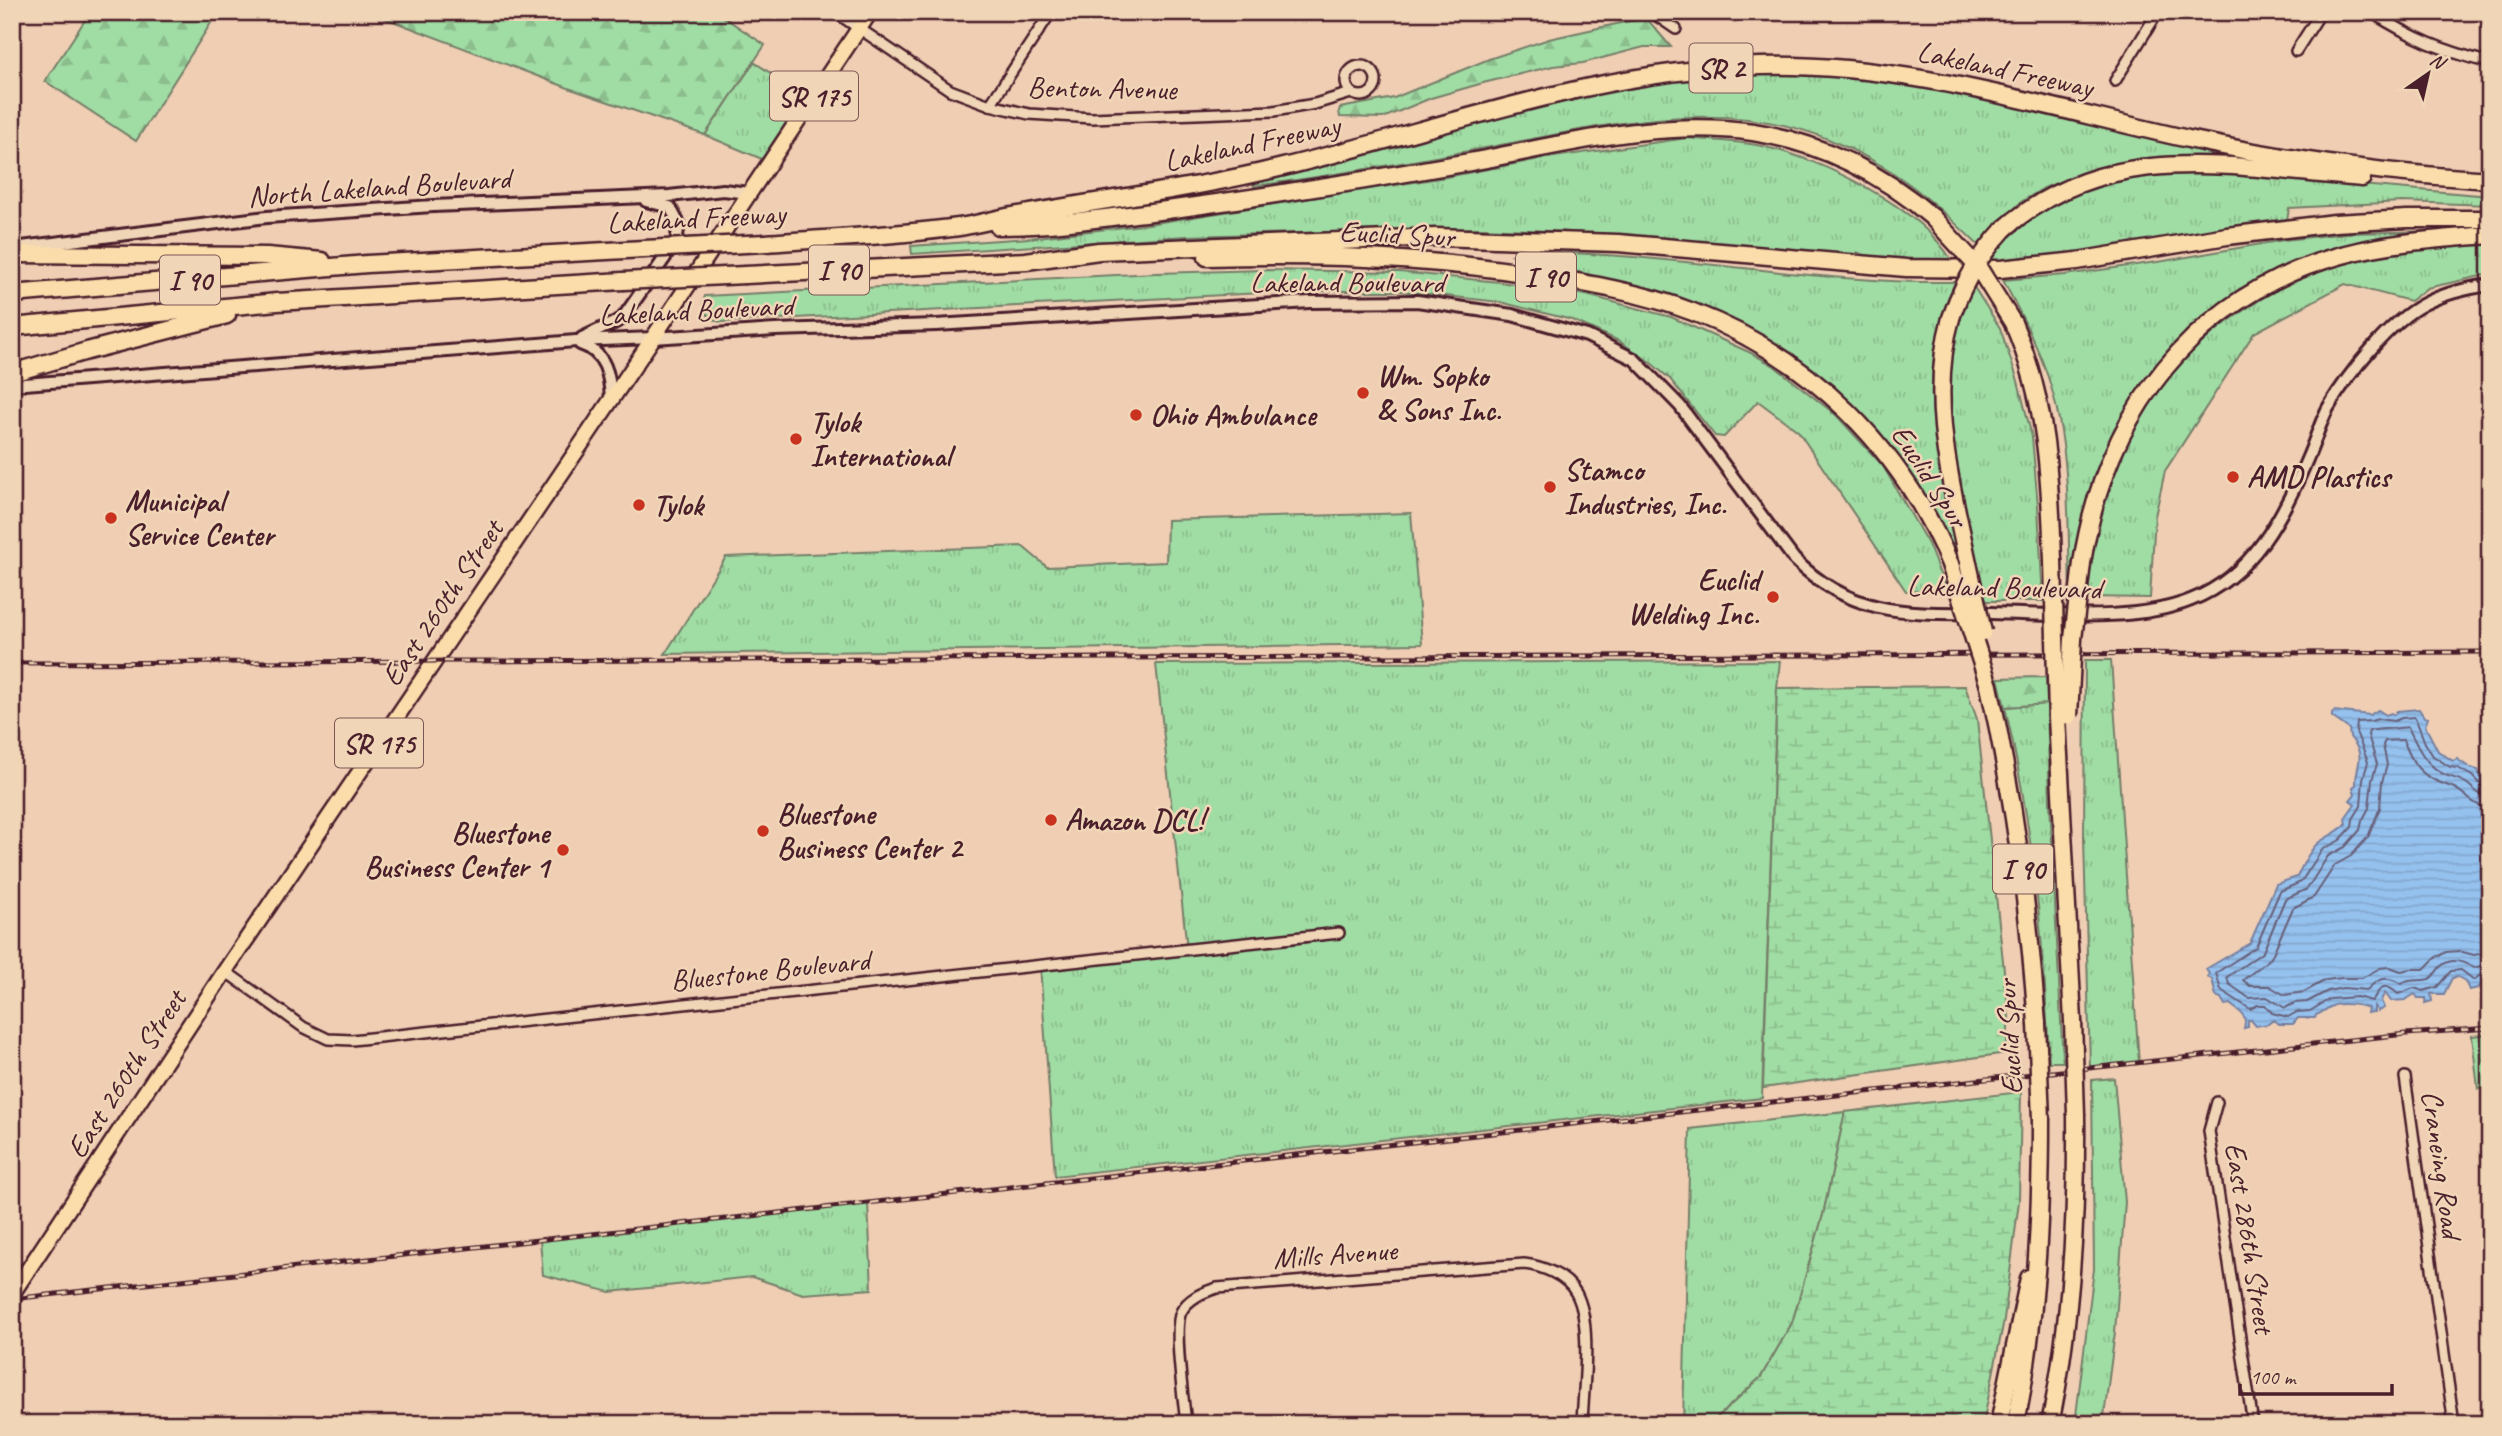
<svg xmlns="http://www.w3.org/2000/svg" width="2502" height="1436" font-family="Caveat,sans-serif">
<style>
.grass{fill:url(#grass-tufts);stroke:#757e68;stroke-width:2}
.forest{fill:url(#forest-firs);stroke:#757e68;stroke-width:2}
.wetland{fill:url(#wetland-marsh);stroke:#757e68;stroke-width:2}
.water{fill:url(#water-rules);stroke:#7780a0;stroke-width:2}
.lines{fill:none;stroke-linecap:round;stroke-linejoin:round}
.shore{stroke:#686079;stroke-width:2}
.minor-casing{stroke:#4a1f2b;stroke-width:14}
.tertiary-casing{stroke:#4a1f2b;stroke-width:16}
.primary-casing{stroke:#4a1f2b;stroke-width:19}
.motorway-casing{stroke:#4a1f2b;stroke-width:21}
.minor{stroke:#f0d6b7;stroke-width:9}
.tertiary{stroke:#f0d6b7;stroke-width:10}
.primary{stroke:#faddab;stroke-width:14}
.motorway{stroke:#faddab;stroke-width:16}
.rail-casing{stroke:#4a1f2b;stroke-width:5}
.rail{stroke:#f0d6b7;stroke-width:2.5;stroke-dasharray:8;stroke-linecap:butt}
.motorway-bridge-casing{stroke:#4a1f2b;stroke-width:21;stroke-linecap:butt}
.motorway-bridge{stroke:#faddab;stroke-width:16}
.poi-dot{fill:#c8321e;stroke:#f0d6b7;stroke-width:2.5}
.labels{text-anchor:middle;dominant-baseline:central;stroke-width:5;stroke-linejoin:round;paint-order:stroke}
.shield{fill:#f0d6b7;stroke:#7c5655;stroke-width:2}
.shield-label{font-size:28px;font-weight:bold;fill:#4a1f2b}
.street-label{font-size:30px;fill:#4a1f2b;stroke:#f0d6b7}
.poi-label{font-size:30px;font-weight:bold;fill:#4a1f2b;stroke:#f0d6b7;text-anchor:start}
</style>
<defs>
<pattern id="grass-tufts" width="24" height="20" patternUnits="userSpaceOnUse" patternTransform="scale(1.75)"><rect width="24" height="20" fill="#a0dda4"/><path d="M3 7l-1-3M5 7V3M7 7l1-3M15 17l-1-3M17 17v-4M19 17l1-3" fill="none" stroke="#8bbd8d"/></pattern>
<pattern id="forest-firs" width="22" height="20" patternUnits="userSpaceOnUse" patternTransform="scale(1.75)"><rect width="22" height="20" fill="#a0dda4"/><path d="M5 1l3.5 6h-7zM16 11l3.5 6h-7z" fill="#8bbd8d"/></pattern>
<pattern id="wetland-marsh" width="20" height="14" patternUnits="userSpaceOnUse" patternTransform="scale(1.75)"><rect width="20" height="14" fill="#a0dda4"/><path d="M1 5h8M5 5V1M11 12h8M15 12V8" fill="none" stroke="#8bbd8d"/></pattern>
<pattern id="water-rules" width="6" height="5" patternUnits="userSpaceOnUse" patternTransform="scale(1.75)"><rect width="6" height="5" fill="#95c1ee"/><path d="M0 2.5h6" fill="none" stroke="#82a5cc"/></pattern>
</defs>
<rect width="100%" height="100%" fill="#efceb4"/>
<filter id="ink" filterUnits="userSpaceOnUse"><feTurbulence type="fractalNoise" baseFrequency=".0143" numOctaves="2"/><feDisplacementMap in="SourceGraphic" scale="14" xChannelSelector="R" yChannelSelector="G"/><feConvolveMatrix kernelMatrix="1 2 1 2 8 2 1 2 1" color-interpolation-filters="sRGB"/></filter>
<g filter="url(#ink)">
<!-- grass -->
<g class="grass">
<polygon points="754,62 811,100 769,162 705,135"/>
<path d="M1802,73C1941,81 2077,120 2212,154L2211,158H2141L2090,170L2044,188L2021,202L1978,245C1929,197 1892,165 1828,139C1717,93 1591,129 1479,149C1404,163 1329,176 1254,186V181C1360,159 1463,124 1569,99C1645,81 1723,74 1802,73Z"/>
<path d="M1687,138C1712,141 1738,141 1762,146C1822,159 1920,207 1952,261H1905L1571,232L1482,228L1186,236L912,254L911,246L1029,238L1142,225L1446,177L1540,159Z"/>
<polygon points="2174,172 2242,175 2490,196 2490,205 2402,202 2289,208 2287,221 2086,256 1991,262 1987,258 2004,238 2059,198 2123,175"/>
<path d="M2445,231L2446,235L2253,287L2125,416L2095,476L2070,595C2068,524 2071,446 2048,377C2037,344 2019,311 2003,280L2065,275L2164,261L2284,240L2347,233Z"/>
<path d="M2490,244V274L2427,288L2410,301L2345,284L2254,333L2165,471L2155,516L2150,598L2087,597C2088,582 2088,565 2090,550C2099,497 2134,412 2171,373C2205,336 2248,304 2293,281C2346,255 2431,246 2490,244Z"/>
<path d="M1533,252C1674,253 1813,284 1955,282C1910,386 1941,455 1959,559H1955C1947,540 1940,518 1929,501C1878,419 1809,354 1721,314C1687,299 1649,292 1613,283C1592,278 1523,268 1512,255Z"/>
<path d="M1265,270L1399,272L1499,282L1586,295L1671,317L1751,353L1773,365L1836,415L1883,466L1928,544L1947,592L1906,591L1798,431L1758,401L1724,437L1715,436L1670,379L1650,362L1619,341L1572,320L1500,302L1400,291H1297L722,322C708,320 700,309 705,296L1156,273Z"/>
<polygon points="1972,284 2000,328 2018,381 2032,437 2038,506 2043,601 1985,601 1957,477 1949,422 1946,373 1959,313"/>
<polygon points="1411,513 1422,644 665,654 726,557 1022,546 1047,567 1166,562 1167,520"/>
<polygon points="2085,660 2111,660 2139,1063 2090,1068 2084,838"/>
<polygon points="1780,661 1777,688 1762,1098 1055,1176 1040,965 1187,949 1156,664"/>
<path d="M2047,704L2050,802L2063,1062H2049C2044,941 2033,826 2005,707Z"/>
<polygon points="2490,1034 2490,1087 2478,1089 2472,1036"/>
<polygon points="2114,1078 2125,1202 2115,1332 2103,1424 2075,1424 2094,1269 2092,1080"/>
<polygon points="1845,1112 1823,1215 1792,1323 1761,1377 1710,1424 1683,1424 1690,1129"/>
<polygon points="868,1203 872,1289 803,1294 752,1277 610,1292 543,1275 540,1240"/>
</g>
<!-- forest -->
<g class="forest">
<polygon points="86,12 218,12 136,141 45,81 85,20"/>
<polygon points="369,12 716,12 765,45 705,135 571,89"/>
<polygon points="1641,12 1671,47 1644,47 1583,63 1553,66 1483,83 1431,98 1383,118 1340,117 1339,111 1340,108 1394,98 1489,59 1549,39 1634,20"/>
<polygon points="2046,677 2047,704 2005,707 1998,678"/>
</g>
<!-- wetland -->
<g class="wetland">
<polygon points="1965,686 1977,719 2009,1017 2006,1053 1763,1088 1777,688"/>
<polygon points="2021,1092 2019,1201 2004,1320 1983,1424 1710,1424 1761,1377 1792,1323 1823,1215 1845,1112"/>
</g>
<!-- water -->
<path class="water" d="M2419,709L2424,717L2428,718L2425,726L2438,751L2453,761L2457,759L2470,768L2478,770L2480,775L2484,776L2485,781L2490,780V978L2478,988L2469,990L2465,981L2458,977L2452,978L2444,994H2431L2432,1001L2425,1003L2426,998H2418L2415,994L2405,1000L2391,1001L2385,993L2381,1000L2384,1008L2378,1011L2374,1006V1012L2367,1013L2368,1008C2360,1005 2340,1002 2332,1006C2325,1009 2323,1013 2316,1015L2315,1018H2298L2293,1024H2279L2273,1020L2268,1024L2256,1026L2251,1020H2248V1027L2244,1028C2248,1014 2239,1012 2230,1004L2225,1005L2221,998L2216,996L2212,979L2207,977L2209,974L2206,969L2250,943L2276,884L2297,877C2302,866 2309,851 2318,843C2328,836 2337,833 2346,824L2345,818L2355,804L2350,800L2355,794L2353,787L2356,785C2355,764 2368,758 2350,737L2349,729L2332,717V714L2334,711L2370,715L2378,710L2386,715L2391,713L2394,715L2397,711Z"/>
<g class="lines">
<!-- shore -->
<g class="shore">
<path d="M2490,787H2483L2472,776L2458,768L2450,767L2433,756L2425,743L2415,717L2402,718L2394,721L2378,719L2371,721L2357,722L2356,732L2368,762L2363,779L2361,806L2353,819L2352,827L2340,840L2322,850L2301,882L2280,891L2256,947L2216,973L2221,990L2250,1009L2258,1005H2265L2272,1013L2288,1017L2297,1012L2310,1011L2330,999L2357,997L2372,1001C2381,987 2383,981 2398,994L2414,988L2423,991L2437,987L2451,971L2461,970L2474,980L2484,972L2490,971"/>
<path d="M2490,796C2477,796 2475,789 2466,783C2458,778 2453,778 2445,775C2424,764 2418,747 2408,727C2395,729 2382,728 2369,731L2368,735L2377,764L2372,780L2369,808L2362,821L2360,830L2345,847L2328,856L2307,889L2285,899L2263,952L2227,977L2229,984L2249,998L2267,997L2285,1008L2295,1003L2307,1002L2328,991L2343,988L2367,990C2378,978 2386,975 2401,984C2412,978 2419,982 2429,979C2435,976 2436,971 2441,966C2452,957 2464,962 2474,968L2490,963"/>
<path d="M2490,807C2471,807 2467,793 2452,787C2441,783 2428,779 2419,769C2411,761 2408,750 2403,740L2385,741L2383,745L2387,765L2382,782L2380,808L2368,837L2351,856L2335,865L2314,897L2293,908L2271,958L2243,980L2250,986H2269L2285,995L2304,992L2326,980L2342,978H2362L2380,968L2390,967L2401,971L2411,969H2424L2436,957L2446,952L2459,951L2474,955L2490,952"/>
</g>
<defs>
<g id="minor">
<polyline points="835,12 950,90 990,105 1029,114 1092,118 1274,111 1315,104 1351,93"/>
<polyline points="1651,12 1676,29"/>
<path d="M2371,12C2414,39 2441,50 2490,63"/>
<polyline points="2296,51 2321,12"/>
<circle cx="1361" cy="81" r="15"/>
<polyline points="2115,81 2158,12"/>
<polyline points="990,105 1051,12"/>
<polyline points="225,971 303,1027 328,1039 352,1040 1339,933"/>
<polyline points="2405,1077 2454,1424"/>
<polyline points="2217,1102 2209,1131 2253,1424"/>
<path d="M1186,1424C1184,1402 1173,1329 1181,1312C1188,1298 1204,1292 1217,1288L1524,1264C1542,1266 1566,1275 1576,1293C1593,1324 1583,1388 1582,1424"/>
</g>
<g id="tertiary">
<polyline points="13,248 267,217 433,206 669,196 723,190 749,193"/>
<polyline points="582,338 622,319 676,242 679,224 670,207 646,201"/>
<path d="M580,344C606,352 610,376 611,400"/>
<path d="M12,385L576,341L653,338L775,330L936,325L1310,302L1417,301L1512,315L1587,336L1634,359L1680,406L1794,559C1855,619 1912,613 1991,613C2052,614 2134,623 2191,600C2253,576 2284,515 2308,457C2315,441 2320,423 2328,408C2348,374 2389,322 2424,304C2445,293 2467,288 2490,285"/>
</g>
<polyline id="primary" points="12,1294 225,971 653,338 870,12"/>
<g id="motorway">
<path d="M998,226C1055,226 1111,217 1167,210C1268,196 1369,180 1470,162C1563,145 1658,118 1753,132C1819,142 1882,173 1932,217"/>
<path d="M2004,229C2109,137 2236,168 2362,178"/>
<path d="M766,243C830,238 895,236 959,227C979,224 999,218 1019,215C1106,199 1193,189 1279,168C1439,130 1595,69 1760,66C1909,62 2050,109 2193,140C2291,161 2390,174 2490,180"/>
<polyline points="12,254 267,256 322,261"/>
<path d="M1207,257C1314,254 1423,257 1529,274C1584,283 1641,292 1693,312C1810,357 1902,448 1950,564"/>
<polyline points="745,275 1026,261 1099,251 1436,237 1618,243 1906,268 2000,269 2077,261 2227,236 2335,223 2407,219 2490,219"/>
<polyline points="12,294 367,264 644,249"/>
<path d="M1951,318C1928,399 1951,482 1968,563"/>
<path d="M2013,323C2047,400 2050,477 2053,560"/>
<polyline points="12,327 277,302 623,281"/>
<polyline points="12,373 87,351 227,315"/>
<path d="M2082,563C2105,415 2193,295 2342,255C2390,242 2440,239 2490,235"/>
<path d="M1989,686C2014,798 2029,910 2037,1024"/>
<polyline points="2057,717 2073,1021"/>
<polyline points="1999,1424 2029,1278"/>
<path d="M2016,1424C2036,1320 2041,1225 2041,1119"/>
<path d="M2050,1424C2071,1323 2077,1217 2076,1115"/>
</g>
</defs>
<!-- minor casing -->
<use href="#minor" class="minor-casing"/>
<!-- tertiary casing -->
<use href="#tertiary" class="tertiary-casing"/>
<!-- primary casing -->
<use href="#primary" class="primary-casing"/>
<!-- motorway casing -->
<use href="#motorway" class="motorway-casing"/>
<!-- minor -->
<use href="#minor" class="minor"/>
<!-- tertiary -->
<use href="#tertiary" class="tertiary"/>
<!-- primary -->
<use href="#primary" class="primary"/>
<!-- motorway -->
<use href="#motorway" class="motorway"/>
<defs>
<g id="rail">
<polyline points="12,663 2490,652"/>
<polyline points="12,1299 1707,1109 2406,1034 2490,1028"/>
</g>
</defs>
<!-- rail casing -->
<use href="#rail" class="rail-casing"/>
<!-- rail -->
<use href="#rail" class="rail"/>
<defs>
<g id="motorway-bridge">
<polyline points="1932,217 1978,267 2013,323"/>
<polyline points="644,249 766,243"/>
<polyline points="623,281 745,275"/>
<path d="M1951,318C1962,284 1980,255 2004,229"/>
<polyline points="2053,560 2057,717"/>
<polyline points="1968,563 1983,632"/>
<polyline points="1950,564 1989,686"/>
<polyline points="2069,716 2073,639 2082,563"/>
<polyline points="2073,1021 2076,1115"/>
<polyline points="2037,1024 2041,1119"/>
</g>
</defs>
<!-- motorway-bridge casing -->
<use href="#motorway-bridge" class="motorway-bridge-casing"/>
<!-- motorway-bridge -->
<use href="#motorway-bridge" class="motorway-bridge"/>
</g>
</g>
<!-- markers -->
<g class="poi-dot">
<circle cx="1363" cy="393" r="7"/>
<circle cx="1136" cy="415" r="7"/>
<circle cx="796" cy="439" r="7"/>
<circle cx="2233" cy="477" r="7"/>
<circle cx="1550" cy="487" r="7"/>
<circle cx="639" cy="505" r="7"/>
<circle cx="111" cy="518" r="7"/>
<circle cx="1773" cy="597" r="7"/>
<circle cx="1051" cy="820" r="7"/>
<circle cx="763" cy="831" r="7"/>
<circle cx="563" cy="850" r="7"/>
</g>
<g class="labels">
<!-- shield labels -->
<g class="shield">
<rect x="1689.5" y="43.5" width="63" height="49" rx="5"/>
<rect x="770" y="71.5" width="88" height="49" rx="5"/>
<rect x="809" y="245.5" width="60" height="49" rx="5"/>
<rect x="1516" y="252.5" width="60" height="49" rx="5"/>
<rect x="160" y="255.5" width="60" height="49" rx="5"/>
<rect x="335" y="718.5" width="88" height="49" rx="5"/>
<rect x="1993" y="844.5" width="60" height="49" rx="5"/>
</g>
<g class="shield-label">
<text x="1721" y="68">SR 2</text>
<text x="814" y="96">SR 175</text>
<text x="839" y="270">I 90</text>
<text x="1546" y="277">I 90</text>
<text x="190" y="280">I 90</text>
<text x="379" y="743">SR 175</text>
<text x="2023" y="869">I 90</text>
</g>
<!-- street labels -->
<g class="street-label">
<text transform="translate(2005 69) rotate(12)">Lakeland Freeway</text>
<text transform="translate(1102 88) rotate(1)">Benton Avenue</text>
<text transform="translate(1252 143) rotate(-12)">Lakeland Freeway</text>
<text transform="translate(379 187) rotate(-4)">North Lakeland Boulevard</text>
<text transform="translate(696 218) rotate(-3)">Lakeland Freeway</text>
<text transform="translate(1397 234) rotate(3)">Euclid Spur</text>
<text x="1347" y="282">Lakeland Boulevard</text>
<text transform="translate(696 310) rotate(-3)">Lakeland Boulevard</text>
<text transform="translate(1930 476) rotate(57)">Euclid Spur</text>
<text transform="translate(2004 587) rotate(1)">Lakeland Boulevard</text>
<text transform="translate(442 603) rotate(-56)">East 260th Street</text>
<text transform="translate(770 970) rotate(-6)">Bluestone Boulevard</text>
<text transform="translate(2009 1037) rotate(-93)">Euclid Spur</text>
<text transform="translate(126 1074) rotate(-57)">East 260th Street</text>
<text transform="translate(2442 1164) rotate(82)">Craneing Road</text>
<text transform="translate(2250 1238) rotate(81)">East 286th Street</text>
<text transform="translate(1335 1254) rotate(-4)">Mills Avenue</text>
</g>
<!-- poi labels -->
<g class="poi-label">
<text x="1377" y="376">Wm. Sopko<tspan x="1377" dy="34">&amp; Sons Inc.</tspan></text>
<text x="1150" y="415">Ohio Ambulance</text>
<text x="810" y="422">Tylok<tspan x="810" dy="34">International</tspan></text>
<text x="1564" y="470">Stamco<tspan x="1564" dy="34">Industries, Inc.</tspan></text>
<text x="2247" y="477">AMD Plastics</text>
<text x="125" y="501">Municipal<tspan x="125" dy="34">Service Center</tspan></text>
<text x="653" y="505">Tylok</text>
<text x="1759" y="580" text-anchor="end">Euclid<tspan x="1759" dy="34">Welding Inc.</tspan></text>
<text x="777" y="814">Bluestone<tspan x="777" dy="34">Business Center 2</tspan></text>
<text x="1065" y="820">Amazon DCL!</text>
<text x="549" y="833" text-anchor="end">Bluestone<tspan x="549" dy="34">Business Center 1</tspan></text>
</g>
</g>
<!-- margin -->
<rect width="2502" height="1436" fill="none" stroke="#f0d6b7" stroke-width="42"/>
<rect x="21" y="21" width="2460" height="1394" fill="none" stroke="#4a1f2b" stroke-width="2.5" filter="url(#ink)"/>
<!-- north arrow -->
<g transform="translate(2428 74) rotate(34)" stroke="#f0d6b7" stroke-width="5" paint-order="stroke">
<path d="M0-5L12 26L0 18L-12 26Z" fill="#4a1f2b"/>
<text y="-10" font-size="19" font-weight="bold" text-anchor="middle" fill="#4a1f2b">N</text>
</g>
<!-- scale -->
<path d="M2240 1384v10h152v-10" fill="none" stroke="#4a1f2b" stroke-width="3.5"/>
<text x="2250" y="1384" font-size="21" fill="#4a1f2b" stroke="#f0d6b7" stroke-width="5" paint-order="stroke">100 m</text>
</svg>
